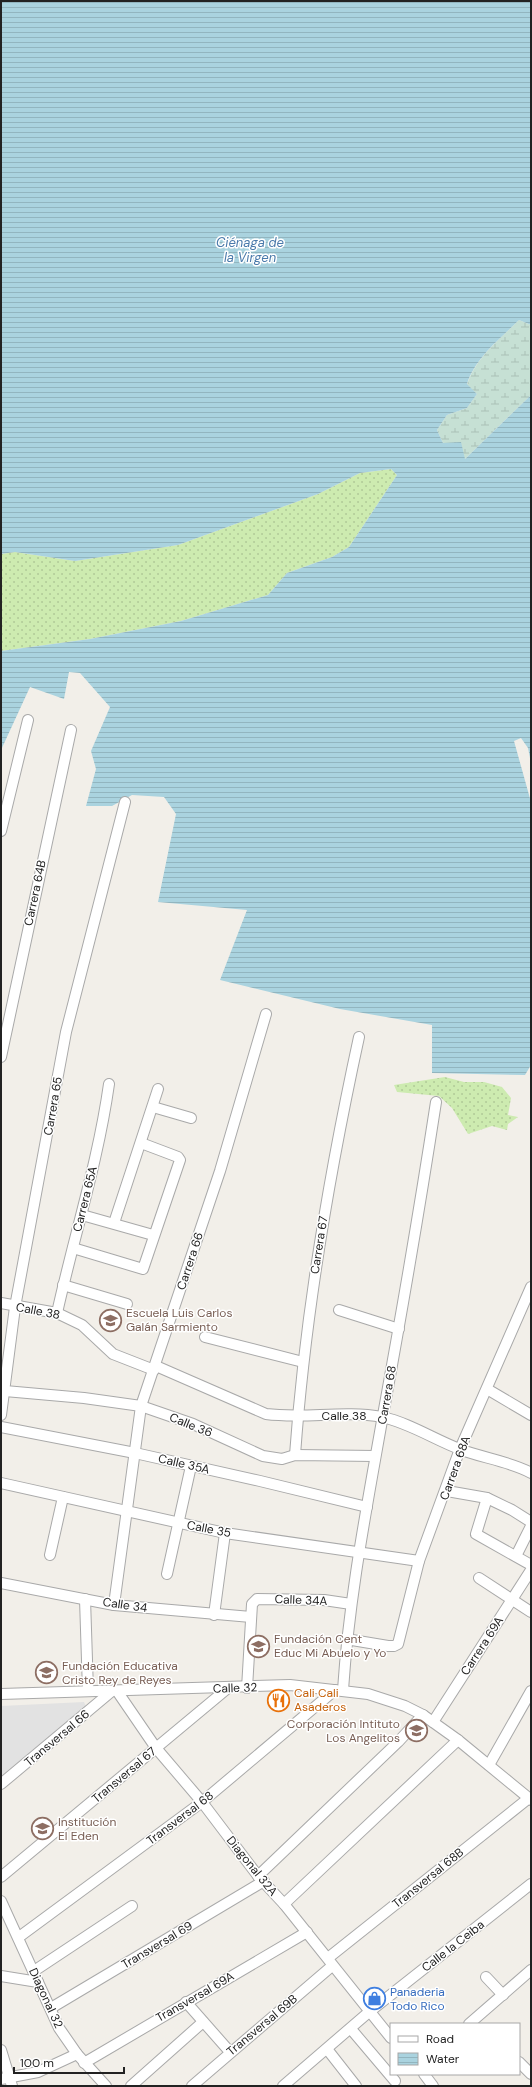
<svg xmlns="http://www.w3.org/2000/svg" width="532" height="2087" font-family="'DM Sans',sans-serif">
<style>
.grass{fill:url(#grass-dots)}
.wetland{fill:url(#wetland-marsh)}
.parking{fill:#e2e2e2}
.water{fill:url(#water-rules)}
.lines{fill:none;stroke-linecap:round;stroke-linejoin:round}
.minor-casing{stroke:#a9a9a9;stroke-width:12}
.minor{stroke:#fff;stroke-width:10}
.labels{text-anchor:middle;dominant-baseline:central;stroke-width:3;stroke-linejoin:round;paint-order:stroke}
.street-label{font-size:12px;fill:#222;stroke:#fff}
.education-label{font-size:12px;fill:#785e54;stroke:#fff;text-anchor:start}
.food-label{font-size:12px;fill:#c56008;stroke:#fff;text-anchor:start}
.shop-label{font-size:12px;fill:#366cbe;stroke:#fff;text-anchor:start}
.water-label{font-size:13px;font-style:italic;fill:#4a7aab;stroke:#fff}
</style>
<defs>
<pattern id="grass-dots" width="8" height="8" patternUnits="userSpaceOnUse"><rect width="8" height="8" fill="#cdebb0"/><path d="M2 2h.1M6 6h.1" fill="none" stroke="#b0c997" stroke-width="1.8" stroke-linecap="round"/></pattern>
<pattern id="wetland-marsh" width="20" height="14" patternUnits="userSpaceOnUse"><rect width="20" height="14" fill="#c6e0d4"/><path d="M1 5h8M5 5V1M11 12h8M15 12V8" fill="none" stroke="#aac0b6"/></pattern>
<pattern id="water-rules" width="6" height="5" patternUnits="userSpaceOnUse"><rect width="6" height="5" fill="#aad3df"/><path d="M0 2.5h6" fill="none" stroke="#92b5bf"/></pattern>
</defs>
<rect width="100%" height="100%" fill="#f2efe9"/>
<!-- grass -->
<g class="grass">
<polygon points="391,469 397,475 349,547 332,557 287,573 268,595 181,621 90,639 1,651 1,554 15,552 75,561 178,545 318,494 360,473"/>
<polygon points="445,1077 464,1082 484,1082 502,1087 511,1098 508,1115 518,1117 508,1124 507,1130 492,1126 468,1134 452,1108 439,1096 397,1092 394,1085"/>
</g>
<!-- wetland -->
<path class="wetland" d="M519,320L531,325V395L465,459L443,443L437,430L447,415L467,408L477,394L467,385C475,358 500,339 519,320Z"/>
<!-- parking -->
<polygon class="parking" points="84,1702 87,1709 1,1776 1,1706"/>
<!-- water -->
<path class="water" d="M1,1H531V325L519,320C500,339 475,358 467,384L477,394L467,408L447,415L437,430L443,443L461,442L465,459L531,395V763L528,748L521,738L514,741L531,802V1065L525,1075L432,1073V1025L340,1009L220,980L247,910L158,902L176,814L164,797L132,795L112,806H86L96,769L91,751L110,707L80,673L69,672L64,699L30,687L1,750V651L90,639L181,621L268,595L287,573L332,557L349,547L397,475L391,469L360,473L318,494L178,545L75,561L15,552L1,554Z"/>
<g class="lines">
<defs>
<g id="minor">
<polyline points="1,831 28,720"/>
<polyline points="1,1057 71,730"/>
<polyline points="153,1107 191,1118"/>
<polyline points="82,1215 153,1235"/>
<polyline points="114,1223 158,1089"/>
<polyline points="73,1248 143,1269 180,1160 178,1157 141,1143"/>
<polyline points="63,1285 127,1304"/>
<polyline points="1,1303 57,1313 82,1325 113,1354 154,1370"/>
<polyline points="339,1310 399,1329"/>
<path d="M57,1313C74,1236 98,1162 109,1084"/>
<polyline points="205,1337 303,1362"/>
<path d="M156,1366L266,1414C305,1419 344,1410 382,1417C410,1423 435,1440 462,1450C480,1457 515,1463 531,1473"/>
<polyline points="487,1389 531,1415"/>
<polyline points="5,1391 84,1398 141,1406 193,1424 263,1456 282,1459 295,1455 375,1456"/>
<polyline points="1,1415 15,1307 66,1032 125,802"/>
<polyline points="1,1427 135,1453 260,1481 367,1507"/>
<path d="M295,1455C305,1314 329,1175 359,1037"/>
<polyline points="1,1483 225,1533 419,1561"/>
<polyline points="447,1491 487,1498 512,1510 531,1522"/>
<polyline points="487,1498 476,1534 531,1565"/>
<polyline points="50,1555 63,1497"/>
<polyline points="516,1556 531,1526"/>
<polyline points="167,1574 191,1466"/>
<polyline points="479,1578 531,1612"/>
<polyline points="1,1583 114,1605 251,1617"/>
<polyline points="85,1599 88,1691"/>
<polyline points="114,1605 141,1406 220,1171 266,1014"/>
<polyline points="214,1615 225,1533"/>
<polyline points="346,1639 388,1646 394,1646 398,1644 419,1561 460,1449 531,1287"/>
<polyline points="247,1688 252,1604 257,1599 324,1600 351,1604"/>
<path d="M343,1690C349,1597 367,1506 383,1415C402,1311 420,1206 436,1102"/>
<polyline points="117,1691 156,1748 202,1802 258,1876 284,1904 391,2038"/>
<polyline points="1,1694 290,1685 368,1694 405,1706 423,1715 458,1740 531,1800"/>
<polyline points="433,1722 531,1570"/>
<polyline points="489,1765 531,1691"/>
<polyline points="1,1784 112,1691"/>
<polyline points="258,1876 398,1742 423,1715"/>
<polyline points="1,1877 228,1688"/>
<polyline points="1,1901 59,2028 77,2054 106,2086"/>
<polyline points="284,1904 458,1740"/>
<polyline points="19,1937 202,1802 335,1690"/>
<polyline points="328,1958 529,1798"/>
<polyline points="34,1971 132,1906"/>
<polyline points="1,1976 38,1982"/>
<polyline points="486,1977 503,1995"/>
<polyline points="186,2002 230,2052"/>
<polyline points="51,2008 264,1881"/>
<polyline points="469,2024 531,1970"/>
<polyline points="351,2029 395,2081"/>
<polyline points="327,2049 356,2086"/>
<polyline points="1,2050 12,2086"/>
<polyline points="519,2062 531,2074"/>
<polyline points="84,2063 307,1932"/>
<polyline points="424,2074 433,2086"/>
<polyline points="1,2079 38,2072 77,2054"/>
<polyline points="131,2086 203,2022"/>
<polyline points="192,2086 332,1966"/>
<polyline points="283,2086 369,2012 531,1884"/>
</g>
</defs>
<!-- minor casing -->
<use href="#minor" class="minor-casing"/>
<!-- minor -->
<use href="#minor" class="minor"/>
</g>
<!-- icons -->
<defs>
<symbol id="school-ring" viewBox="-11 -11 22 22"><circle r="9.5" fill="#fff" stroke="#8d6e63" stroke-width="1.5"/><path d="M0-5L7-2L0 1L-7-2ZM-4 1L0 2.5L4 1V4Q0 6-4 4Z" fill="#8d6e63"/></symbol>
<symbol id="restaurant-ring" viewBox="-11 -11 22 22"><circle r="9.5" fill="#fff" stroke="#e8710a" stroke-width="1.5"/><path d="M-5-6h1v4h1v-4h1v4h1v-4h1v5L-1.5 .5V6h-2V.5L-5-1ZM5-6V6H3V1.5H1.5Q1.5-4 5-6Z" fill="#e8710a"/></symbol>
<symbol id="shop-ring" viewBox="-11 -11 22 22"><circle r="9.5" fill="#fff" stroke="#3f7fe0" stroke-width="1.5"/><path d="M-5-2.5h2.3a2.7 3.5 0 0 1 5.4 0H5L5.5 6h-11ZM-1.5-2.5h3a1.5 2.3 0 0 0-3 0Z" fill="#3f7fe0"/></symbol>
</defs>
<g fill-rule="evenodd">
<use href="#school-ring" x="98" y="1308" width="25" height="25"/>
<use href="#school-ring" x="246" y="1634" width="25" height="25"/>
<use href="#school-ring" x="34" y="1660" width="25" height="25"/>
<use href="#restaurant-ring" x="266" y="1688" width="25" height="25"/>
<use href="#school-ring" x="404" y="1718" width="25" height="25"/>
<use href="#school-ring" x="30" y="1816" width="25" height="25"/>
<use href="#shop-ring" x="362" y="1986" width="25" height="25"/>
</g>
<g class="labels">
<!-- street labels -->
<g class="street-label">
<text transform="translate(35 893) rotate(-78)">Carrera 64B</text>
<text transform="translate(53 1106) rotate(-80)">Carrera 65</text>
<text transform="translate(85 1199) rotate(-76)">Carrera 65A</text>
<text transform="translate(319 1245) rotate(-81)">Carrera 67</text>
<text transform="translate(190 1261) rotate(-72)">Carrera 66</text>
<text transform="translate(38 1311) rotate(11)">Calle 38</text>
<text transform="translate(387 1395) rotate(-80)">Carrera 68</text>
<text x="344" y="1416">Calle 38</text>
<text transform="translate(191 1425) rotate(22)">Calle 36</text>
<text transform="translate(184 1464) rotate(13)">Calle 35A</text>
<text transform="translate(455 1468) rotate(-70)">Carrera 68A</text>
<text transform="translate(209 1529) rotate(11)">Calle 35</text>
<text transform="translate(301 1600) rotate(2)">Calle 34A</text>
<text transform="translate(125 1605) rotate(8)">Calle 34</text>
<text transform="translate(482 1646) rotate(-57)">Carrera 69A</text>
<text transform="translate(235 1688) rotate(-2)">Calle 32</text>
<text transform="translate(57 1738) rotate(-40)">Transversal 66</text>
<text transform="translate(124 1775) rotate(-40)">Transversal 67</text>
<text transform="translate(180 1818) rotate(-37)">Transversal 68</text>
<text transform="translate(252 1866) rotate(51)">Diagonal 32A</text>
<text transform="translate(428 1878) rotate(-39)">Transversal 68B</text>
<text transform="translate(157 1945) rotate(-31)">Transversal 69</text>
<text transform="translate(453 1946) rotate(-38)">Calle la Ceiba</text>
<text transform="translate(195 1997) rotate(-30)">Transversal 69A</text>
<text transform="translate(46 1998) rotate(65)">Diagonal 32</text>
<text transform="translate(262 2025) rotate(-40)">Transversal 69B</text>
</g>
<!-- education labels -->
<g class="education-label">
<text x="126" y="1313">Escuela Luis Carlos<tspan x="126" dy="14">Galán Sarmiento</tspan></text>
<text x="274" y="1639">Fundación Cent<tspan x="274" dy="14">Educ Mi Abuelo y Yo</tspan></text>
<text x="62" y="1666">Fundación Educativa<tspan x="62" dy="14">Cristo Rey de Reyes</tspan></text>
<text x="400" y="1724" text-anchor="end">Corporación Intituto<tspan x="400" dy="14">Los Angelitos</tspan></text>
<text x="58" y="1822">Institución<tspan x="58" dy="14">El Eden</tspan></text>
</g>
<!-- food labels -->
<g class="food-label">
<text x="294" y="1693">Cali Cali<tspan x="294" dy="14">Asaderos</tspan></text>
</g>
<!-- shop labels -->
<g class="shop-label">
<text x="390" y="1992">Panaderia<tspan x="390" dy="14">Todo Rico</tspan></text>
</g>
<!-- water labels -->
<g class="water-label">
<text x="250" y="242">Ciénaga de<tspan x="250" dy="15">la Virgen</tspan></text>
</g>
</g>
<!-- border -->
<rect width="532" height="2087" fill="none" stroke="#222222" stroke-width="4"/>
<!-- legend -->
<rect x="390" y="2023" width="130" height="52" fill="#ffffff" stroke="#a7a7a7"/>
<rect x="398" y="2036" width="20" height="6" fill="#ffffff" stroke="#a7a7a7"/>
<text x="426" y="2043" font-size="12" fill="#222222">Road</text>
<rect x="398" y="2053" width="20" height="12" fill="url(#water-rules)" stroke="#a7a7a7"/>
<text x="426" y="2063" font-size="12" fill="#222222">Water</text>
<!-- scale -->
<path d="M14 2067v6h110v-6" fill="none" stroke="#222222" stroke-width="2"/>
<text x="20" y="2067" font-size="12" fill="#222222" stroke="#ffffff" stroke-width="3" paint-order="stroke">100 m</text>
</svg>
